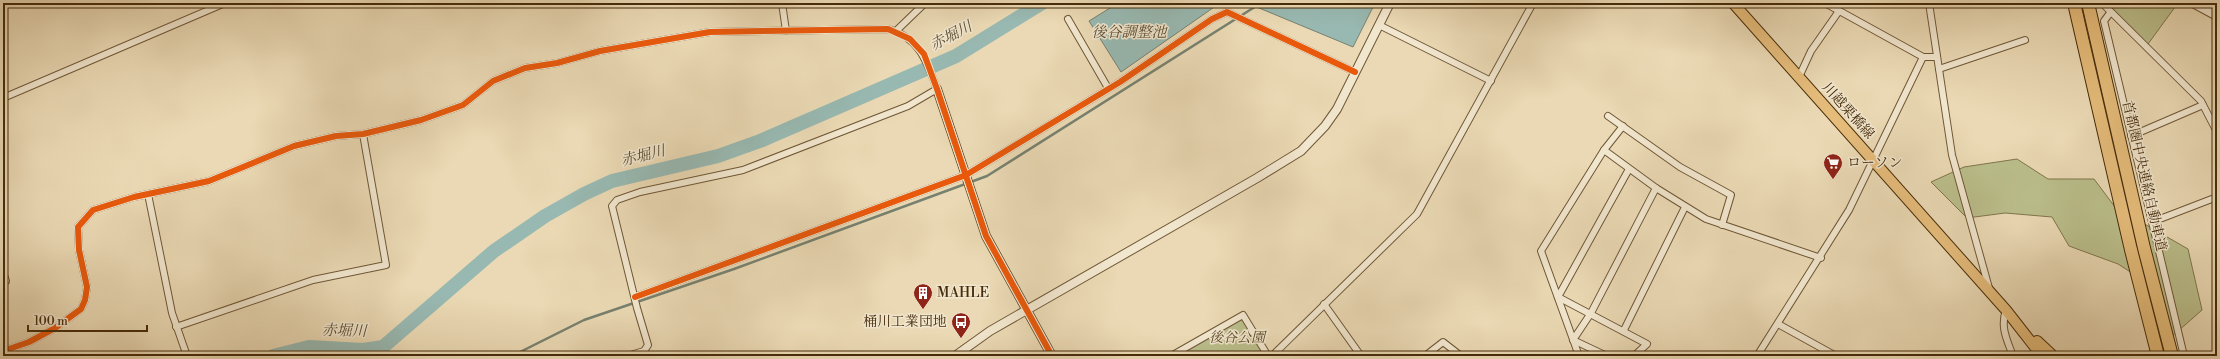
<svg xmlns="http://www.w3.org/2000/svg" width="2220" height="359" font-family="'Libre Bodoni','Noto Serif JP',serif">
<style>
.green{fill:#babe8b;stroke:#80754b}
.water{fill:#98b9b2;stroke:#77816f}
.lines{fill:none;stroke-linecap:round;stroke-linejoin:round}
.stream{stroke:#77816f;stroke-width:2.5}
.river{stroke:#98b9b2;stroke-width:14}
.minor-casing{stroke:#6f5735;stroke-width:8}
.tertiary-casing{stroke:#6f5735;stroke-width:10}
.primary-casing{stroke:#462c0b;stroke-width:12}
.motorway-casing{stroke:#462c0b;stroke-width:14}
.minor{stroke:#f1e6ce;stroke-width:6}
.tertiary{stroke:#f1e6ce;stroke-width:8}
.primary{stroke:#e5bc7a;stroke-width:10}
.motorway{stroke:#e5bc7a;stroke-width:12}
.cycleway-casing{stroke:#f1e6ce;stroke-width:8}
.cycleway{stroke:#e8590c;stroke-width:6}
.labels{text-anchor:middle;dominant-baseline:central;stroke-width:3;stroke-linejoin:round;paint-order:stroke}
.street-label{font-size:14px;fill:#462c0b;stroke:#f1e6ce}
.poi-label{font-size:14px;fill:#462c0b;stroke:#f1e6ce;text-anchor:start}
.park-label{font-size:14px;font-style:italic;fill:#5d4925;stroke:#f1e6ce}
.water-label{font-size:15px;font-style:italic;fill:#5a4f35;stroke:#f1e6ce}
</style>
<rect width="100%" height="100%" fill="#ead9b4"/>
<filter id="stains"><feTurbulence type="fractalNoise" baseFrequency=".005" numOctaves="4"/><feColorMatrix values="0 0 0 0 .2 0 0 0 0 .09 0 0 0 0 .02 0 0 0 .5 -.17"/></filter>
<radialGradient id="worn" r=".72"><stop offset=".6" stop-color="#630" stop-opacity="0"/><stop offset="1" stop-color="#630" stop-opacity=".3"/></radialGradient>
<!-- green -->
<g class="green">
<polygon points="2109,3 2178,3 2148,44 2111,7"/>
<polygon points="2017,159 2048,179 2094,179 2115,207 2188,249 2202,310 2169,339 2149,284 2118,264 2069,246 2052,217 2005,213 1967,218 1931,182 1964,167"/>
<polygon points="1243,315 1268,356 1171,356"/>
</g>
<!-- water -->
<g class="water">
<polygon points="1118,3 1220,3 1121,72 1089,21"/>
<polygon points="1247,3 1375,3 1353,47"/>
</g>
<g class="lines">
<!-- stream -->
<polyline class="stream" points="512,356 584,320 734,269 987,176 1261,3"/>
<!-- river -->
<polyline class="river" points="273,356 309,347 363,350 383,347 494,251 545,216 584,194 612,181 718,156 760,141 956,56 1042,3"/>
<defs>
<g id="minor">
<polyline points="782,3 786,31"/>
<polyline points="1825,3 1923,57 1937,57"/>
<polyline points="1929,3 1952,155 1989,288"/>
<polyline points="2102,3 2201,101 2217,132"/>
<polyline points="2110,13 2104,21 2184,356"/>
<polyline points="1068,19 1108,88"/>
<polyline points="1379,25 1491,81"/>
<polyline points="896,31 925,3"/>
<polyline points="1939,69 2025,40"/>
<polyline points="1799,77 1811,51 1839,11"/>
<polyline points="3,98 225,3"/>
<polyline points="1608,116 1680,167 1731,195 1722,225"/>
<polyline points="2131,136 2203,105"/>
<polyline points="1604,150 1656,188 1706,219 1821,258"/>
<polyline points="148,194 172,313 187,356"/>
<polyline points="2152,222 2217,197"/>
<polyline points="3,272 6,281 3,282"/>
<polyline points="635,297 966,175 1120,82 1212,19 1227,12 1355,72"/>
<polyline points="1558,297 1629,169"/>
<polyline points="1558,297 1647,344 1634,356"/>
<polyline points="1324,304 1361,356"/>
<path d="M2006,310C2000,327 2007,340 2013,356"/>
<polyline points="1778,324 1836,356"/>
<polyline points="176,327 313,280 386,265 363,134"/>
<polyline points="1624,330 1685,207"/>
<path d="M3,351L29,342L55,328L81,309L85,300L87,287L79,250L78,227L93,210L134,197L209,181L294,146L336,136L363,134L421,120L463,105L493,81L525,68L557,63L600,51L710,32L888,29C919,37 927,62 937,89L908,106L743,170L640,192L617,200L612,206L637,308L648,345L644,351L627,356"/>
<polyline points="1171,356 1243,315 1268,356"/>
<polyline points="1272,356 1417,214 1533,3"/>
<polyline points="1425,356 1443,342 1461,356"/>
<polyline points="1579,356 1541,251 1604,150 1623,126"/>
<polyline points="1607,356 1573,340 1591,313 1656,188"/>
<polyline points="1757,356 1849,210 1923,57"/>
</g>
<g id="tertiary">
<polyline points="2193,3 2217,16"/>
<polyline points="937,89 986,236 1052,356"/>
<polyline points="955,356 990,331 1257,178 1301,151 1325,126 1337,109 1390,3"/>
</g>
<g id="primary">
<polyline points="1733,3 2006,310 2042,356"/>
<polyline points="2037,341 2053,356"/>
</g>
<g id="motorway">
<polyline points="2074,3 2131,250 2158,356"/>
<polyline points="2088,3 2144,248 2172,356"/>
</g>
</defs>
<!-- minor casing -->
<use href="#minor" class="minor-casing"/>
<!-- tertiary casing -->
<use href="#tertiary" class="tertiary-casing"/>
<!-- primary casing -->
<use href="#primary" class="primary-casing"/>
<!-- motorway casing -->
<use href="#motorway" class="motorway-casing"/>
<!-- minor -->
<use href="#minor" class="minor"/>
<!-- tertiary -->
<use href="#tertiary" class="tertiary"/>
<!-- primary -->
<use href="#primary" class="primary"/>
<!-- motorway -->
<use href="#motorway" class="motorway"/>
<defs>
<g id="cycleway">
<polyline points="635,297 966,175 1120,82 1212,19 1227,12 1355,72"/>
<polyline points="3,351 29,342 55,328 81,309 85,300 87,287 79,250 78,227 93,210 134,197 209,181 294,146 336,136 363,134 421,120 463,105 493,81 525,68 557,63 600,51 710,32 888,29 910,39 924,54 937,89 986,236 1052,356"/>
</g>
</defs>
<!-- cycleway casing -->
<use href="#cycleway" class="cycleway-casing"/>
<!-- cycleway -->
<use href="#cycleway" class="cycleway"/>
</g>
<!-- icons -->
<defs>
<symbol id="supermarket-pin" viewBox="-11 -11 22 30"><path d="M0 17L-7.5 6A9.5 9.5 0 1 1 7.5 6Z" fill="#8f2418" stroke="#f1e6ce"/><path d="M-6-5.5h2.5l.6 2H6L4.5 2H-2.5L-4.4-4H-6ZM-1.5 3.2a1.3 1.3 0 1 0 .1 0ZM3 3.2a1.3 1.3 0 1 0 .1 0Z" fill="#fff"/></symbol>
<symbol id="building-pin" viewBox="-11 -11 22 30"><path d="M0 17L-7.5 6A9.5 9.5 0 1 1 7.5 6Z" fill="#8f2418" stroke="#f1e6ce"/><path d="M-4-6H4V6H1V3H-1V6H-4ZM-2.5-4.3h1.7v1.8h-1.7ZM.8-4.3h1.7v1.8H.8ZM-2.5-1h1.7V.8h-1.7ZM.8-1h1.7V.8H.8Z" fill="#fff"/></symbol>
<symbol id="bus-pin" viewBox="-11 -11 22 30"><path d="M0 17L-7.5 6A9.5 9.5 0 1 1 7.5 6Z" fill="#8f2418" stroke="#f1e6ce"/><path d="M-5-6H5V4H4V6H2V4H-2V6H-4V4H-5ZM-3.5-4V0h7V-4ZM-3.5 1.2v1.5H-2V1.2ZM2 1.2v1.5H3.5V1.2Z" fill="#fff"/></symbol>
</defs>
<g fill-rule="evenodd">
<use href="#supermarket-pin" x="1822" y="152" width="22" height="30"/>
<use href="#building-pin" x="912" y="282" width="22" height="30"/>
<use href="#bus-pin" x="950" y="311" width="22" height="30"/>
</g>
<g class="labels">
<!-- street labels -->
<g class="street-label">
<text transform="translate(1848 111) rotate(48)">川越栗橋線</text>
<text transform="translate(2144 176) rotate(77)">首都圏中央連絡自動車道</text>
</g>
<!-- poi labels -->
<g class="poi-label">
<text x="1847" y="163">ローソン</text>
<text x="937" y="293">MAHLE</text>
<text x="947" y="322" text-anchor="end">桶川工業団地</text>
</g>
<!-- park labels -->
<g class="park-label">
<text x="1237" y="338">後谷公園</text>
</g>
<!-- water labels -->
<g class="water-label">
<text x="1129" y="32">後谷調整池</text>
<text transform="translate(951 36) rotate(-28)">赤堀川</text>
<text transform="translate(643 156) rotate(-14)">赤堀川</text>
<text transform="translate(344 331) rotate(1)">赤堀川</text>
</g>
</g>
<!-- margin -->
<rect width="2220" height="359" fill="none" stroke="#ead9b4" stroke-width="16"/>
<rect x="4" y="4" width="2212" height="351" fill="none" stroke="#462c0b" stroke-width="2"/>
<rect x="8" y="8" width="2204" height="343" fill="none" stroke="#462c0b"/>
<!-- scale -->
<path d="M28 325v6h119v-6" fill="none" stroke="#462c0b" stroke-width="2"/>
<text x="34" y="325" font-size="12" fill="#462c0b" stroke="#f1e6ce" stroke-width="3" paint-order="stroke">100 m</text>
<rect width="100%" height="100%" filter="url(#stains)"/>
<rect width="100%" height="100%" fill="url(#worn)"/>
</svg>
